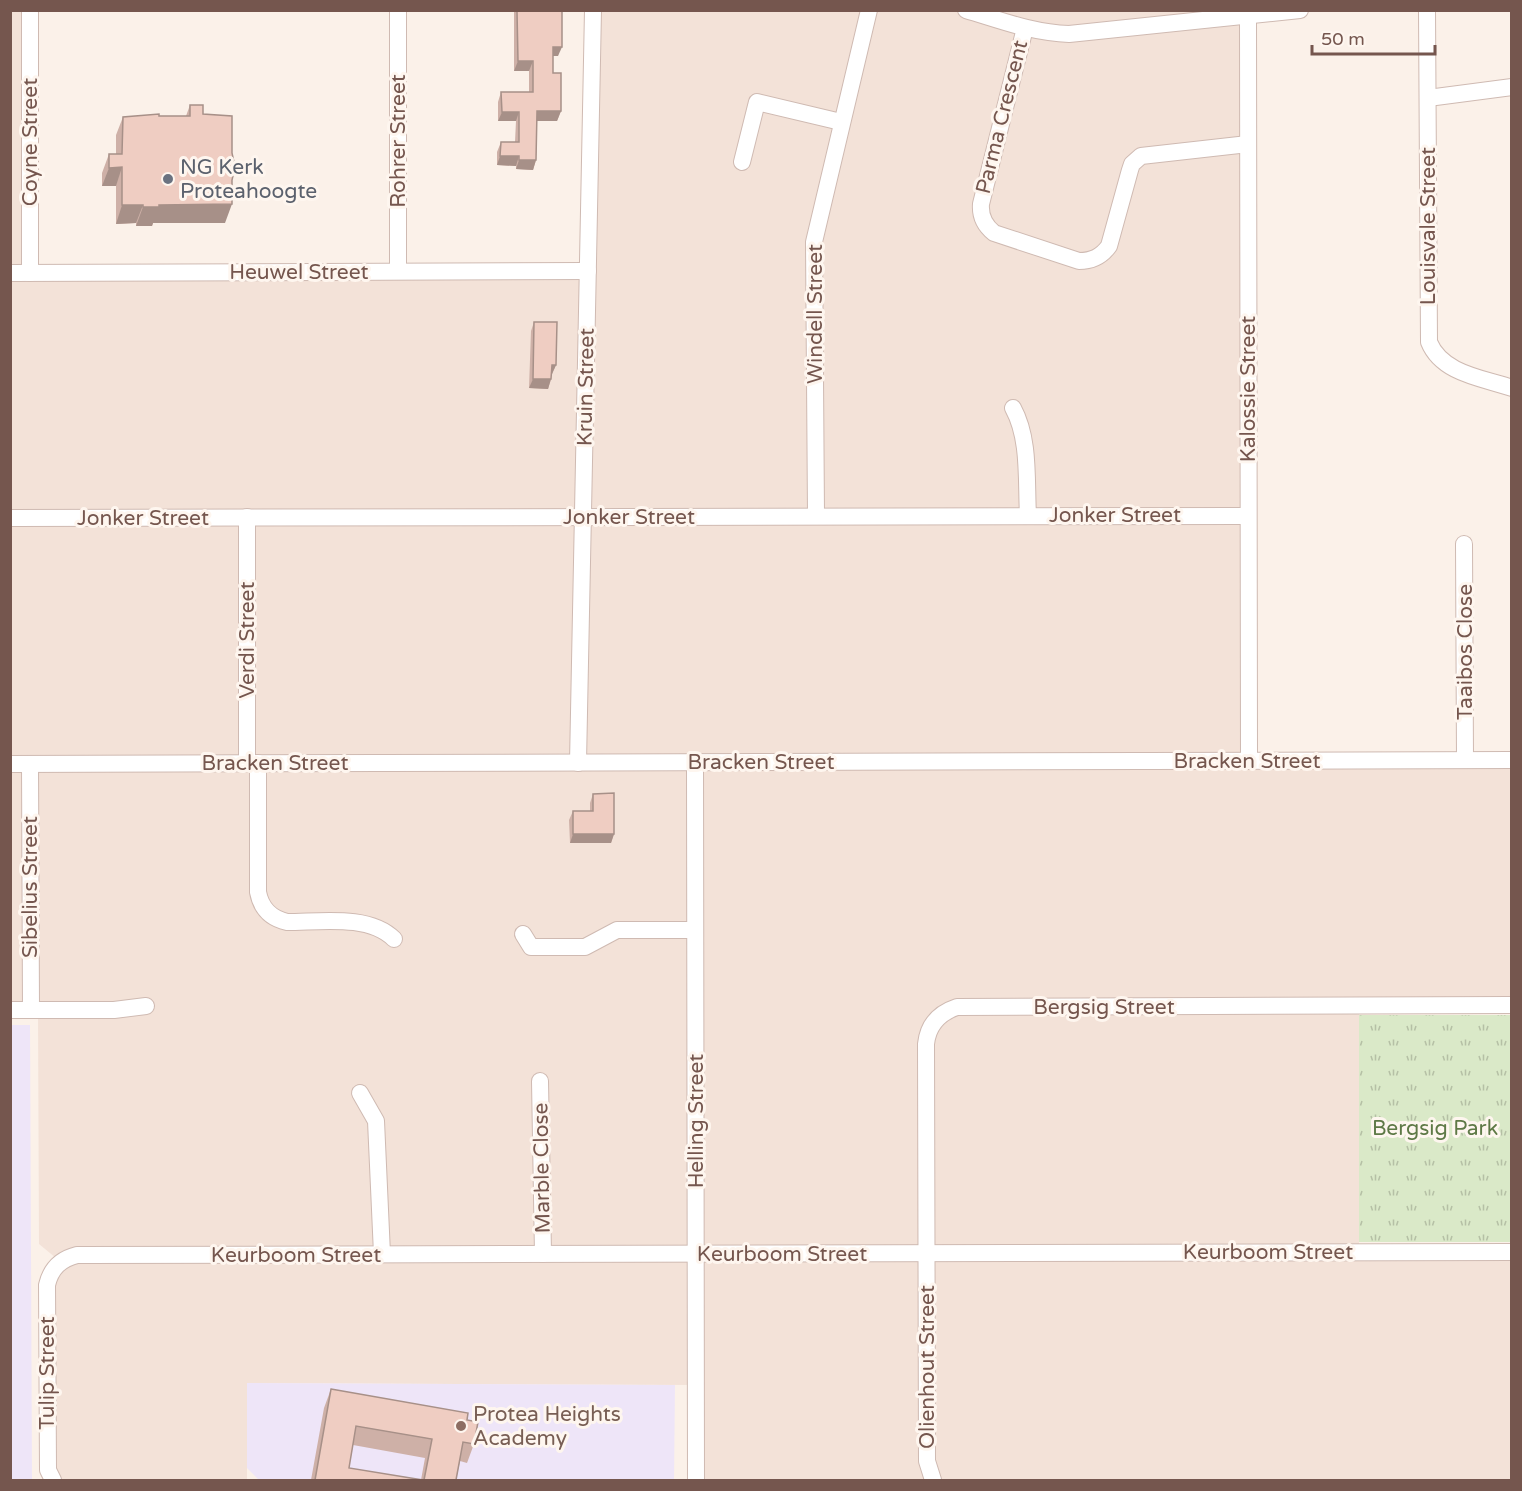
<svg xmlns="http://www.w3.org/2000/svg" width="1522" height="1491" font-family="'Varela Round',sans-serif">
<style>
.residential{fill:#f3e2d8}
.education{fill:#eee5f8}
.grass{fill:url(#grass-tufts)}
.lines{fill:none;stroke-linecap:round;stroke-linejoin:round}
.minor-casing{stroke:#cfbab2;stroke-width:18}
.minor{stroke:#fff;stroke-width:16}
.wall{fill:#ceb0a7;fill-rule:evenodd}
.shaded-wall{fill:#a79088}
.building{fill:#efcdc2;stroke:#a79088;stroke-width:1.5}
.worship-dot{fill:#6b7280;stroke:#fef6ef;stroke-width:2}
.education-dot{fill:#8d6e63;stroke:#fef6ef;stroke-width:2}
.labels{text-anchor:middle;dominant-baseline:central;stroke-width:6;stroke-linejoin:round;paint-order:stroke}
.street-label{font-size:21px;fill:#75564e;stroke:#fef6ef}
.worship-label{font-size:21px;fill:#5b616d;stroke:#fef6ef;text-anchor:start}
.park-label{font-size:21px;fill:#5e7946;stroke:#fef6ef}
.education-label{font-size:21px;fill:#785e54;stroke:#fef6ef;text-anchor:start}
</style>
<defs>
<pattern id="grass-tufts" width="24" height="20" patternUnits="userSpaceOnUse" patternTransform="scale(1.5)"><rect width="24" height="20" fill="#dae9c8"/><path d="M3 7l-1-3M5 7V3M7 7l1-3M15 17l-1-3M17 17v-4M19 17l1-3" fill="none" stroke="#b5c0a5"/></pattern>
</defs>
<rect width="100%" height="100%" fill="#fbf1e9"/>
<!-- residential -->
<polygon class="residential" points="10,11 30,11 31,274 589,272 594,11 1308,11 1249,18 1250,761 1511,761 1511,1007 1359,1007 1359,1252 1511,1252 1511,1480 698,1480 697,1385 247,1383 247,1480 54,1480 49,1286 62,1263 39,1244 38,1012 10,1011"/>
<!-- education -->
<g class="education">
<polygon points="11,1025 30,1025 32,1480 10,1480"/>
<polygon points="247,1383 675,1385 674,1480 259,1480 247,1468"/>
</g>
<!-- grass -->
<rect class="grass" x="1359" y="1015" width="152" height="227"/>
<g class="lines">
<defs>
<g id="minor">
<polyline points="30,10 30,273"/>
<path d="M966,10C1000,20 1033,33 1069,34L1300,10"/>
<path d="M1427,10L1429,342C1442,374 1483,378 1512,388"/>
<polyline points="1248,17 1249,761"/>
<path d="M1025,28L981,204C980,216 984,225 994,233L1079,261C1092,261 1101,257 1109,246L1130,170L1132,164L1141,156L1248,144"/>
<polyline points="1428,98 1512,87"/>
<polyline points="742,162 757,102 841,122"/>
<polyline points="398,271 398,10"/>
<polyline points="10,273 588,271"/>
<path d="M1013,408C1030,439 1026,480 1028,515"/>
<polyline points="816,515 814,242 869,10"/>
<polyline points="247,517 247,763"/>
<polyline points="10,518 1248,516"/>
<polyline points="1464,544 1465,760"/>
<polyline points="695,762 696,1480"/>
<path d="M258,763V892C261,908 270,918 287,922C320,922 369,914 394,939"/>
<polyline points="578,763 593,10"/>
<polyline points="10,764 1512,760"/>
<polyline points="30,764 31,1010"/>
<polyline points="523,934 531,947 585,947 617,930 695,930"/>
<polyline points="10,1010 114,1010 146,1006"/>
<polyline points="540,1081 543,1254"/>
<polyline points="360,1093 376,1121 382,1254"/>
<path d="M53,1480L48,1470L47,1285C51,1268 61,1259 77,1255L1512,1252"/>
<path d="M933,1480L927,1461L926,1044C928,1025 939,1013 957,1007L1512,1005"/>
</g>
</defs>
<!-- minor casing -->
<use href="#minor" class="minor-casing"/>
<!-- minor -->
<use href="#minor" class="minor"/>
</g>
<!-- wall -->
<g class="wall">
<polygon points="514,10 562,10 558,56 553,56 553,73 561,111 557,121 537,121 536,160 533,170 516,169 516,166 497,165 497,152 501,142 515,142 516,121 498,121 498,102 501,92 529,92 529,71 514,71"/>
<polygon points="190,105 203,114 225,223 153,223 152,226 136,226 136,223 116,224 116,186 102,186 102,173 109,154 116,154 116,135 123,117 186,116"/>
<polygon points="534,322 556,365 552,374 551,374 551,379 548,389 529,388 531,331"/>
<polygon points="593,794 614,834 611,843 570,843 569,820 573,811 590,811 590,803"/>
<path d="M331,1389L467,1420L474,1444L467,1463L460,1461L456,1480H311L324,1408ZM353,1445L425,1458L421,1480L349,1468Z"/>
</g>
<!-- shaded-wall -->
<g class="shaded-wall">
<polygon points="553,47 562,47 558,56 550,56"/>
<polygon points="518,61 533,61 529,71 514,71"/>
<polygon points="537,111 561,111 557,121 533,121"/>
<polygon points="502,112 519,112 516,121 498,121"/>
<polygon points="500,156 519,156 516,166 497,165"/>
<polygon points="519,160 536,160 533,170 516,169"/>
<polygon points="122,167 116,186 102,186 109,168"/>
<polygon points="232,204 225,223 153,223 152,226 136,226 143,207 159,205"/>
<polygon points="122,205 143,205 136,223 116,224"/>
<polygon points="552,365 556,365 552,374 548,374"/>
<polygon points="533,379 551,379 548,389 529,388"/>
<polygon points="573,834 614,834 611,843 570,843"/>
</g>
<!-- building -->
<g class="building">
<polygon points="517,10 562,10 562,47 553,47 553,73 561,73 561,111 537,111 536,160 519,160 519,156 500,156 501,142 519,142 519,112 502,112 501,92 533,92 533,61 518,61"/>
<polygon points="190,105 203,105 203,114 232,116 232,153 235,167 232,180 232,204 159,205 159,207 143,207 143,205 122,205 122,167 109,168 109,154 122,154 123,117 159,114 159,116 190,116"/>
<polygon points="534,322 557,322 556,365 552,365 551,379 533,379"/>
<polygon points="614,793 614,834 573,834 573,811 593,811 593,794"/>
<polygon points="331,1389 468,1413 467,1420 478,1422 474,1444 463,1442 456,1480 424,1480 432,1439 356,1426 349,1468 423,1480 315,1480"/>
</g>
<!-- markers -->
<circle class="worship-dot" cx="168" cy="179" r="6"/>
<circle class="education-dot" cx="461" cy="1426" r="6"/>
<g class="labels">
<!-- street labels -->
<g class="street-label">
<text transform="translate(1002 117) rotate(-76)">Parma Crescent</text>
<text transform="translate(398 141) rotate(-90)">Rohrer Street</text>
<text transform="translate(30 142) rotate(-90)">Coyne Street</text>
<text transform="translate(1428 226) rotate(-90)">Louisvale Street</text>
<text x="299" y="272">Heuwel Street</text>
<text transform="translate(815 314) rotate(-90)">Windell Street</text>
<text transform="translate(586 387) rotate(-89)">Kruin Street</text>
<text transform="translate(1248 389) rotate(-90)">Kalossie Street</text>
<text x="1115" y="515">Jonker Street</text>
<text x="629" y="517">Jonker Street</text>
<text x="143" y="518">Jonker Street</text>
<text transform="translate(247 640) rotate(-90)">Verdi Street</text>
<text transform="translate(1465 652) rotate(-90)">Taaibos Close</text>
<text x="1247" y="761">Bracken Street</text>
<text x="761" y="762">Bracken Street</text>
<text x="275" y="763">Bracken Street</text>
<text transform="translate(30 887) rotate(-90)">Sibelius Street</text>
<text x="1104" y="1007">Bergsig Street</text>
<text transform="translate(696 1121) rotate(-90)">Helling Street</text>
<text transform="translate(542 1168) rotate(-91)">Marble Close</text>
<text x="1268" y="1252">Keurboom Street</text>
<text x="782" y="1254">Keurboom Street</text>
<text x="296" y="1255">Keurboom Street</text>
<text transform="translate(927 1367) rotate(-90)">Olienhout Street</text>
<text transform="translate(47 1373) rotate(-90)">Tulip Street</text>
</g>
<!-- worship labels -->
<g class="worship-label">
<text x="180" y="167">NG Kerk<tspan x="180" dy="24">Proteahoogte</tspan></text>
</g>
<!-- park labels -->
<g class="park-label">
<text x="1435" y="1128">Bergsig Park</text>
</g>
<!-- education labels -->
<g class="education-label">
<text x="473" y="1414">Protea Heights<tspan x="473" dy="24">Academy</tspan></text>
</g>
</g>
<!-- border -->
<rect width="1522" height="1491" fill="none" stroke="#75564e" stroke-width="24"/>
<!-- scale -->
<path d="M1312 45v9h123v-9" fill="none" stroke="#75564e" stroke-width="3"/>
<text x="1321" y="45" font-size="18" fill="#75564e" stroke="#fef6ef" stroke-width="4.5" paint-order="stroke">50 m</text>
</svg>
